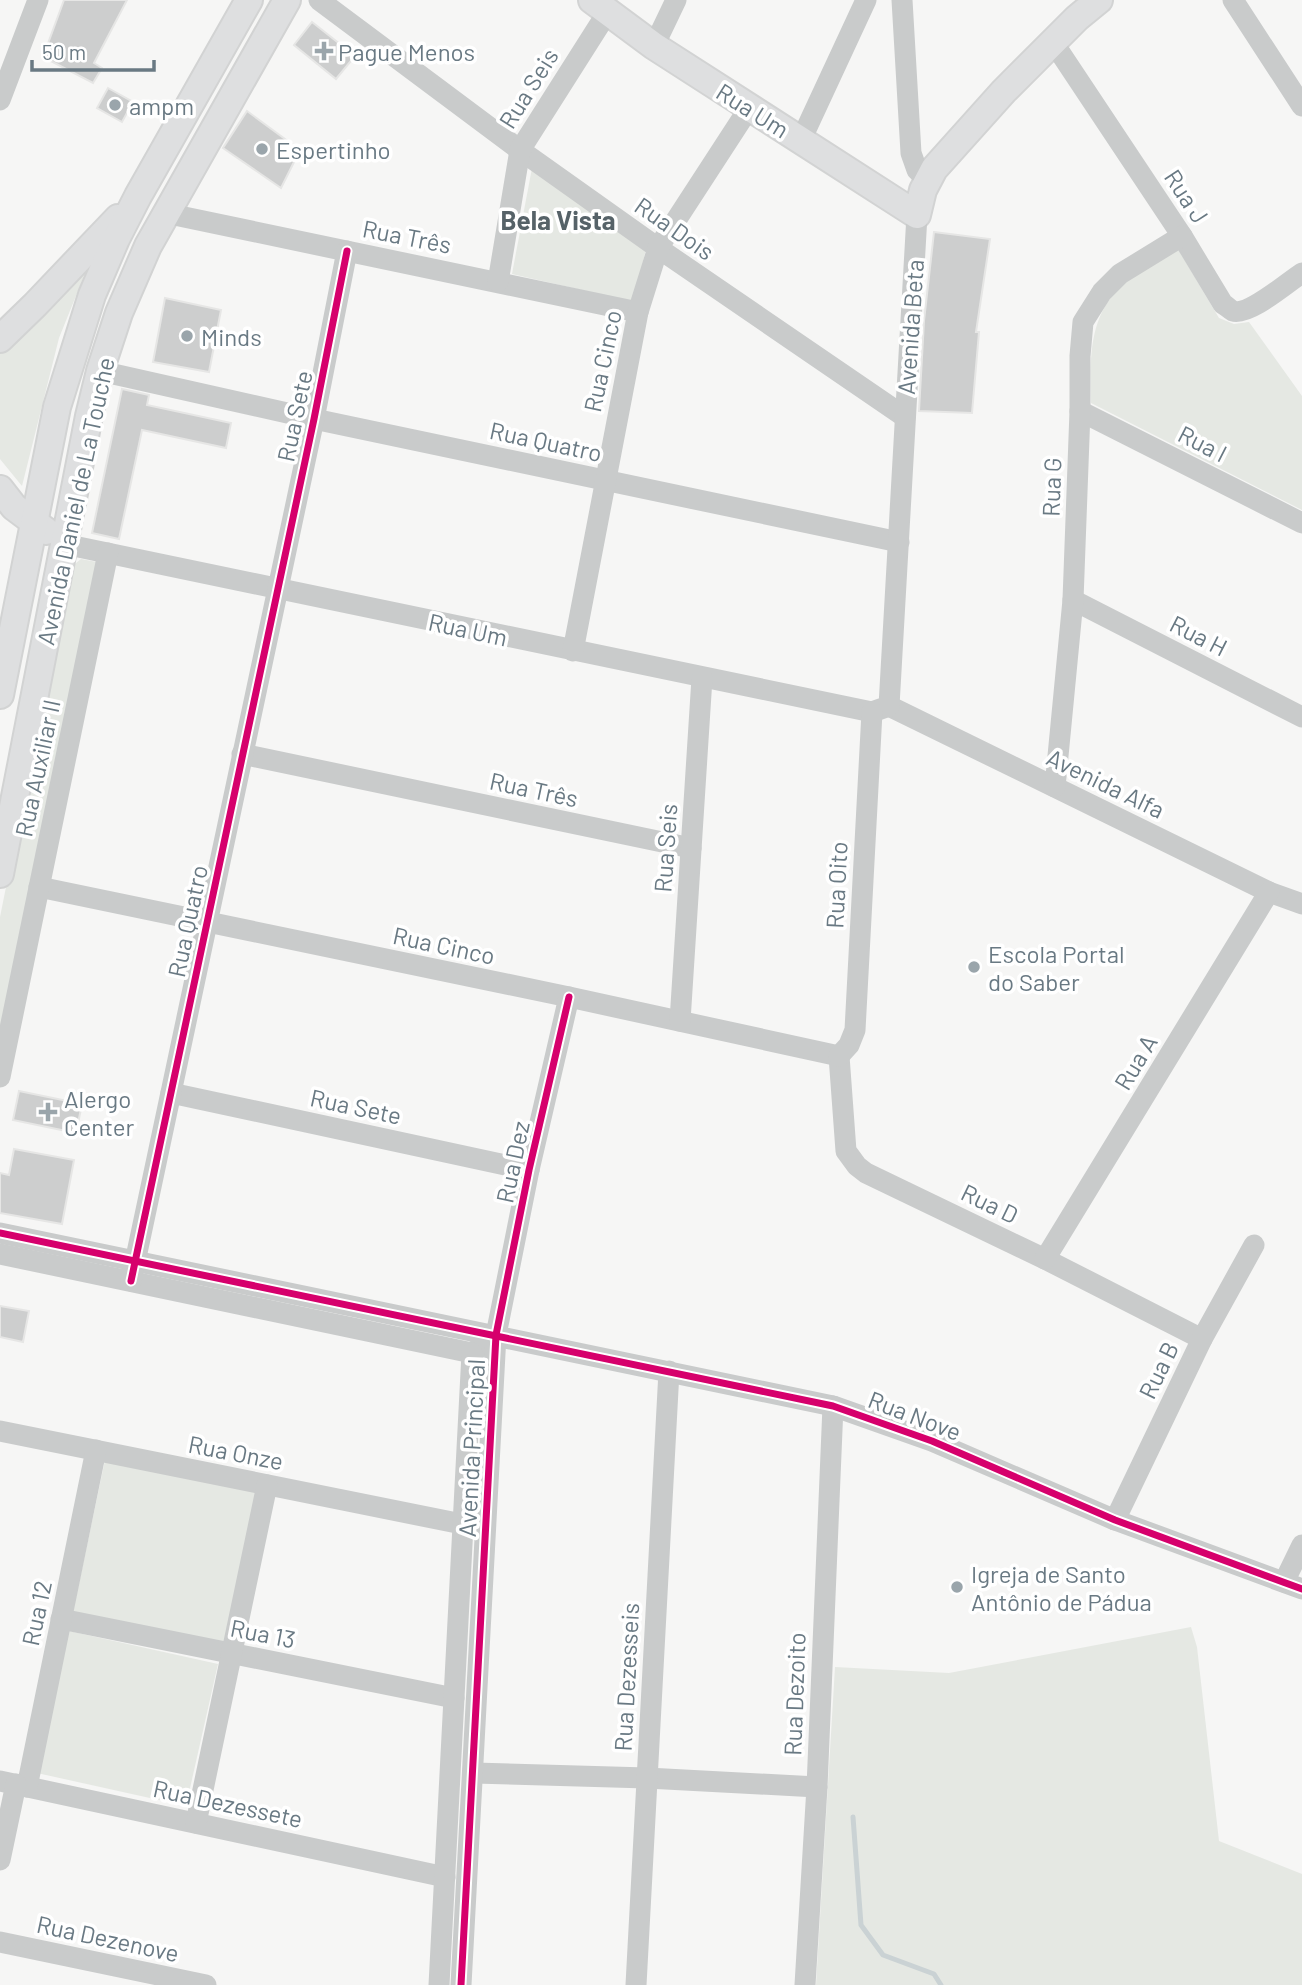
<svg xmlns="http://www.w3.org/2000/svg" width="1302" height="1985" font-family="Barlow,sans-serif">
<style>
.green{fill:#e5e8e3}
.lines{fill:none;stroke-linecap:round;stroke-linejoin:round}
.stream{stroke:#cad2d4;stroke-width:5}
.building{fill:#cdcece;stroke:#e6e6e5;stroke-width:2}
.major-casing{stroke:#d2d3d3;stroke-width:30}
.minor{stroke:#c9cbcb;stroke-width:21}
.major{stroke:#dedfe0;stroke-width:26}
.cycleway-casing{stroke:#fff;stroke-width:11}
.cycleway{stroke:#d6006c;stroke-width:7}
.poi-dot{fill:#9aa5ab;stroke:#fff;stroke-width:2.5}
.labels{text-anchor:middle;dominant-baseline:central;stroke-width:7;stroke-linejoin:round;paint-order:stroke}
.poi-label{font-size:24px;fill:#697983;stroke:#fff;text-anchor:start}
.street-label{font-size:24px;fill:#697983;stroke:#fff}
.neighbourhood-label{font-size:26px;font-weight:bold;fill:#566268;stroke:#fff}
</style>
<rect width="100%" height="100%" fill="#f6f6f5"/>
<!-- green -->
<g class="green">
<polygon points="532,168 646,249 634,302 512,274"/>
<path d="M1178,249L1219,318L1234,324L1249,322L1302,396V510L1091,403C1090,359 1088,317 1122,285C1138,270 1160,260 1178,249Z"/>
<polygon points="88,266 59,338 22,486 0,459 0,351"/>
<polygon points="81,559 97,562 0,1037 0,917 70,568"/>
<polygon points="105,1460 256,1491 225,1643 73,1612"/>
<polygon points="1191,1627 1197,1647 1219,1841 1302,1874 1302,1985 816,1985 835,1667 949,1673"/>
<polygon points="69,1631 218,1664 186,1806 37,1773"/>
</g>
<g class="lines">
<!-- stream -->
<polyline class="stream" points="853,1817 861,1925 883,1955 934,1974 941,1985"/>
</g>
<!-- building -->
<g class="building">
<polygon points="64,0 127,0 94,63 102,68 93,83 43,57"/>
<polygon points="312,22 355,56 336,79 294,45"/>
<polygon points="108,88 133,102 122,122 97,108"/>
<polygon points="247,111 300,150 281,188 223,148"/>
<polygon points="934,232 990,239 976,332 979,332 972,413 919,411 924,321"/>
<polygon points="165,298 221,310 209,372 153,362"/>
<polygon points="122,389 149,395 147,405 231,423 226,448 142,430 119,539 92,533"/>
<polygon points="19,1091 82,1104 76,1133 13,1120"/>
<polygon points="14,1149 74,1160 62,1224 0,1213 0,1173 9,1175"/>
<polygon points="0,1306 29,1311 23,1342 0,1337"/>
</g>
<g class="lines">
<defs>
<g id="major">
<polyline points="592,0 654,46 917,215 923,190 934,169 1004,91 1077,18 1099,0"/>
<polyline points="0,339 35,305 118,218"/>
<polyline points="0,489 14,507 46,531"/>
<polyline points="0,695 57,407 92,295 116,239 138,196 249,0"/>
<polyline points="0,874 89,416 100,371 119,313 148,246 287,0"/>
</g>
</defs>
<!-- major casing -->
<use href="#major" class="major-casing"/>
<!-- minor -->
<g class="minor">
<polyline points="319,0 520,150 658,248 905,417"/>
<polyline points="902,0 911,153 917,170 928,180"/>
<polyline points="1233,0 1302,106"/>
<path d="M1053,42L1182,236L1223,304C1227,306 1229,309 1233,311C1249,316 1288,282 1302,273"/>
<polyline points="654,46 676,0"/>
<polyline points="0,100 38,0"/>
<polyline points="801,140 866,0"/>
<polyline points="165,213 638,312"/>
<polyline points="498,282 520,150 607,13"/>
<polyline points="100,371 314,419 899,542"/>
<polyline points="1080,411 1302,523"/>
<polyline points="64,544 872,712"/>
<polyline points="1073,600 1302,717"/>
<polyline points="573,651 638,312 658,248 749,108"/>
<polyline points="889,706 1269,892 1302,904"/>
<polyline points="872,712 889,706 917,215"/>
<polyline points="242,754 691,848"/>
<polyline points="1055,787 1073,600 1080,411 1080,356 1083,322 1102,292 1120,274 1182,236"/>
<polyline points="39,887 569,997 839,1056"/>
<polyline points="680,1021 702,678"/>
<polyline points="839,1056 846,1151 857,1166 866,1173 1045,1259 1202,1339"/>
<polyline points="839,1056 849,1045 855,1030 872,712"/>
<polyline points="0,1077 108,553"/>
<polyline points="171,1093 529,1170"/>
<polyline points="0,1233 833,1406 932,1441 1115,1520 1302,1589"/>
<polyline points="0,1254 472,1353 483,1345"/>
<polyline points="1045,1259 1269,892"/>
<polyline points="131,1281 314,419 347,251"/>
<polyline points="0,1431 462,1524"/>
<polyline points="1115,1520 1202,1339 1254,1245"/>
<polyline points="1284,1582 1302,1545"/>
<polyline points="61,1619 454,1698"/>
<polyline points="474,1773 647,1778 817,1787"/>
<polyline points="0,1781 445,1877"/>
<polyline points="27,1787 96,1450"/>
<polyline points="196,1823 267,1485"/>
<polyline points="0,1860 16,1784"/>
<polyline points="0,1942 206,1985"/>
<polyline points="439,1985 472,1353"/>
<polyline points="461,1985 496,1335 529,1170 569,997"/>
<polyline points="636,1985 669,1371"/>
<polyline points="805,1985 817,1787 833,1406"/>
</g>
<!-- major -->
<use href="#major" class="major"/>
<defs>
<g id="cycleway">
<polyline points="0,1233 833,1406 932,1441 1115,1520 1302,1589"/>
<polyline points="131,1281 314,419 347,251"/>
<polyline points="461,1985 496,1335 529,1170 569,997"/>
</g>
</defs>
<!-- cycleway casing -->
<use href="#cycleway" class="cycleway-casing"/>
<!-- cycleway -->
<use href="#cycleway" class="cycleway"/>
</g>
<!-- markers -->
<g class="poi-dot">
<path d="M320.5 40.5h7v7h7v7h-7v7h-7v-7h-7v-7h7z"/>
<circle cx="115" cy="105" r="7"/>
<circle cx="262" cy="149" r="7"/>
<circle cx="187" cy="336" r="7"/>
<circle cx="974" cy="967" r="7"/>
<path d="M44.5 1101.5h7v7h7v7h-7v7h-7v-7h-7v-7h7z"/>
<circle cx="957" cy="1587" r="7"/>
</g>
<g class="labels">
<!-- poi labels -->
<g class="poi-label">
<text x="338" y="51">Pague Menos</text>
<text x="129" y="105">ampm</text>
<text x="276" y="149">Espertinho</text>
<text x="201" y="336">Minds</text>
<text x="988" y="953">Escola Portal<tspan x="988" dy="28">do Saber</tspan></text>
<text x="64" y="1098">Alergo<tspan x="64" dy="28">Center</tspan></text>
<text x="971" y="1573">Igreja de Santo<tspan x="971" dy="28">Antônio de Pádua</tspan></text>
</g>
<!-- street labels -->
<g class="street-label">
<text transform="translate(528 88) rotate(-58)">Rua Seis</text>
<text transform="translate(753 110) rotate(32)">Rua Um</text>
<text transform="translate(1187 196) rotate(57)">Rua J</text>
<text transform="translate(675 228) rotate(35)">Rua Dois</text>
<text transform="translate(407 236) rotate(11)">Rua Três</text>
<text transform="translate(910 327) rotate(-86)">Avenida Beta</text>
<text transform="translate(602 361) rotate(-78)">Rua Cinco</text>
<text transform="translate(294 416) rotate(-78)">Rua Sete</text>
<text transform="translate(546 441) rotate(12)">Rua Quatro</text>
<text transform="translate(1203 443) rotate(27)">Rua I</text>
<text transform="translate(1051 487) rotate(-88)">Rua G</text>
<text transform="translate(75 501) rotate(-78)">Avenida Daniel de La Touche</text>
<text transform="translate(468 629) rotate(12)">Rua Um</text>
<text transform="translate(1199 635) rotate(27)">Rua H</text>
<text transform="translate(37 768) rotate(-78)">Rua Auxiliar II</text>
<text transform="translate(1106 783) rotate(26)">Avenida Alfa</text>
<text transform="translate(534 789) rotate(12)">Rua Três</text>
<text transform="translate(665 848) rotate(-86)">Rua Seis</text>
<text transform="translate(836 885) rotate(-87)">Rua Oito</text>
<text transform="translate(187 921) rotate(-78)">Rua Quatro</text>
<text transform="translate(444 945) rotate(12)">Rua Cinco</text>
<text transform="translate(1135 1062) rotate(-59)">Rua A</text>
<text transform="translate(356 1106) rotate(12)">Rua Sete</text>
<text transform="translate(512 1162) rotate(-78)">Rua Dez</text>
<text transform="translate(990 1203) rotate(26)">Rua D</text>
<text transform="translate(1158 1370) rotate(-64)">Rua B</text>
<text transform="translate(915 1415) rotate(21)">Rua Nove</text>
<text transform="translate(471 1448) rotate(-87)">Avenida Principal</text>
<text transform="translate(236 1452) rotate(11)">Rua Onze</text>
<text transform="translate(36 1613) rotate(-78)">Rua 12</text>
<text transform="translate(263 1633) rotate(11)">Rua 13</text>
<text transform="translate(626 1677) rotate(-87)">Rua Dezesseis</text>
<text transform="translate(794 1694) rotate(-88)">Rua Dezoito</text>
<text transform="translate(228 1803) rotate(12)">Rua Dezessete</text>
<text transform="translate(108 1938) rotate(12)">Rua Dezenove</text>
</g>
<!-- neighbourhood labels -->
<g class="neighbourhood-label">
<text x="558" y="219">Bela Vista</text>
</g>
</g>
<!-- scale -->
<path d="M32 60v10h122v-10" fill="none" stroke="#697983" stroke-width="3.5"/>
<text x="42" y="60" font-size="21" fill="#697983" stroke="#ffffff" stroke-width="5" paint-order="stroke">50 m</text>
</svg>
